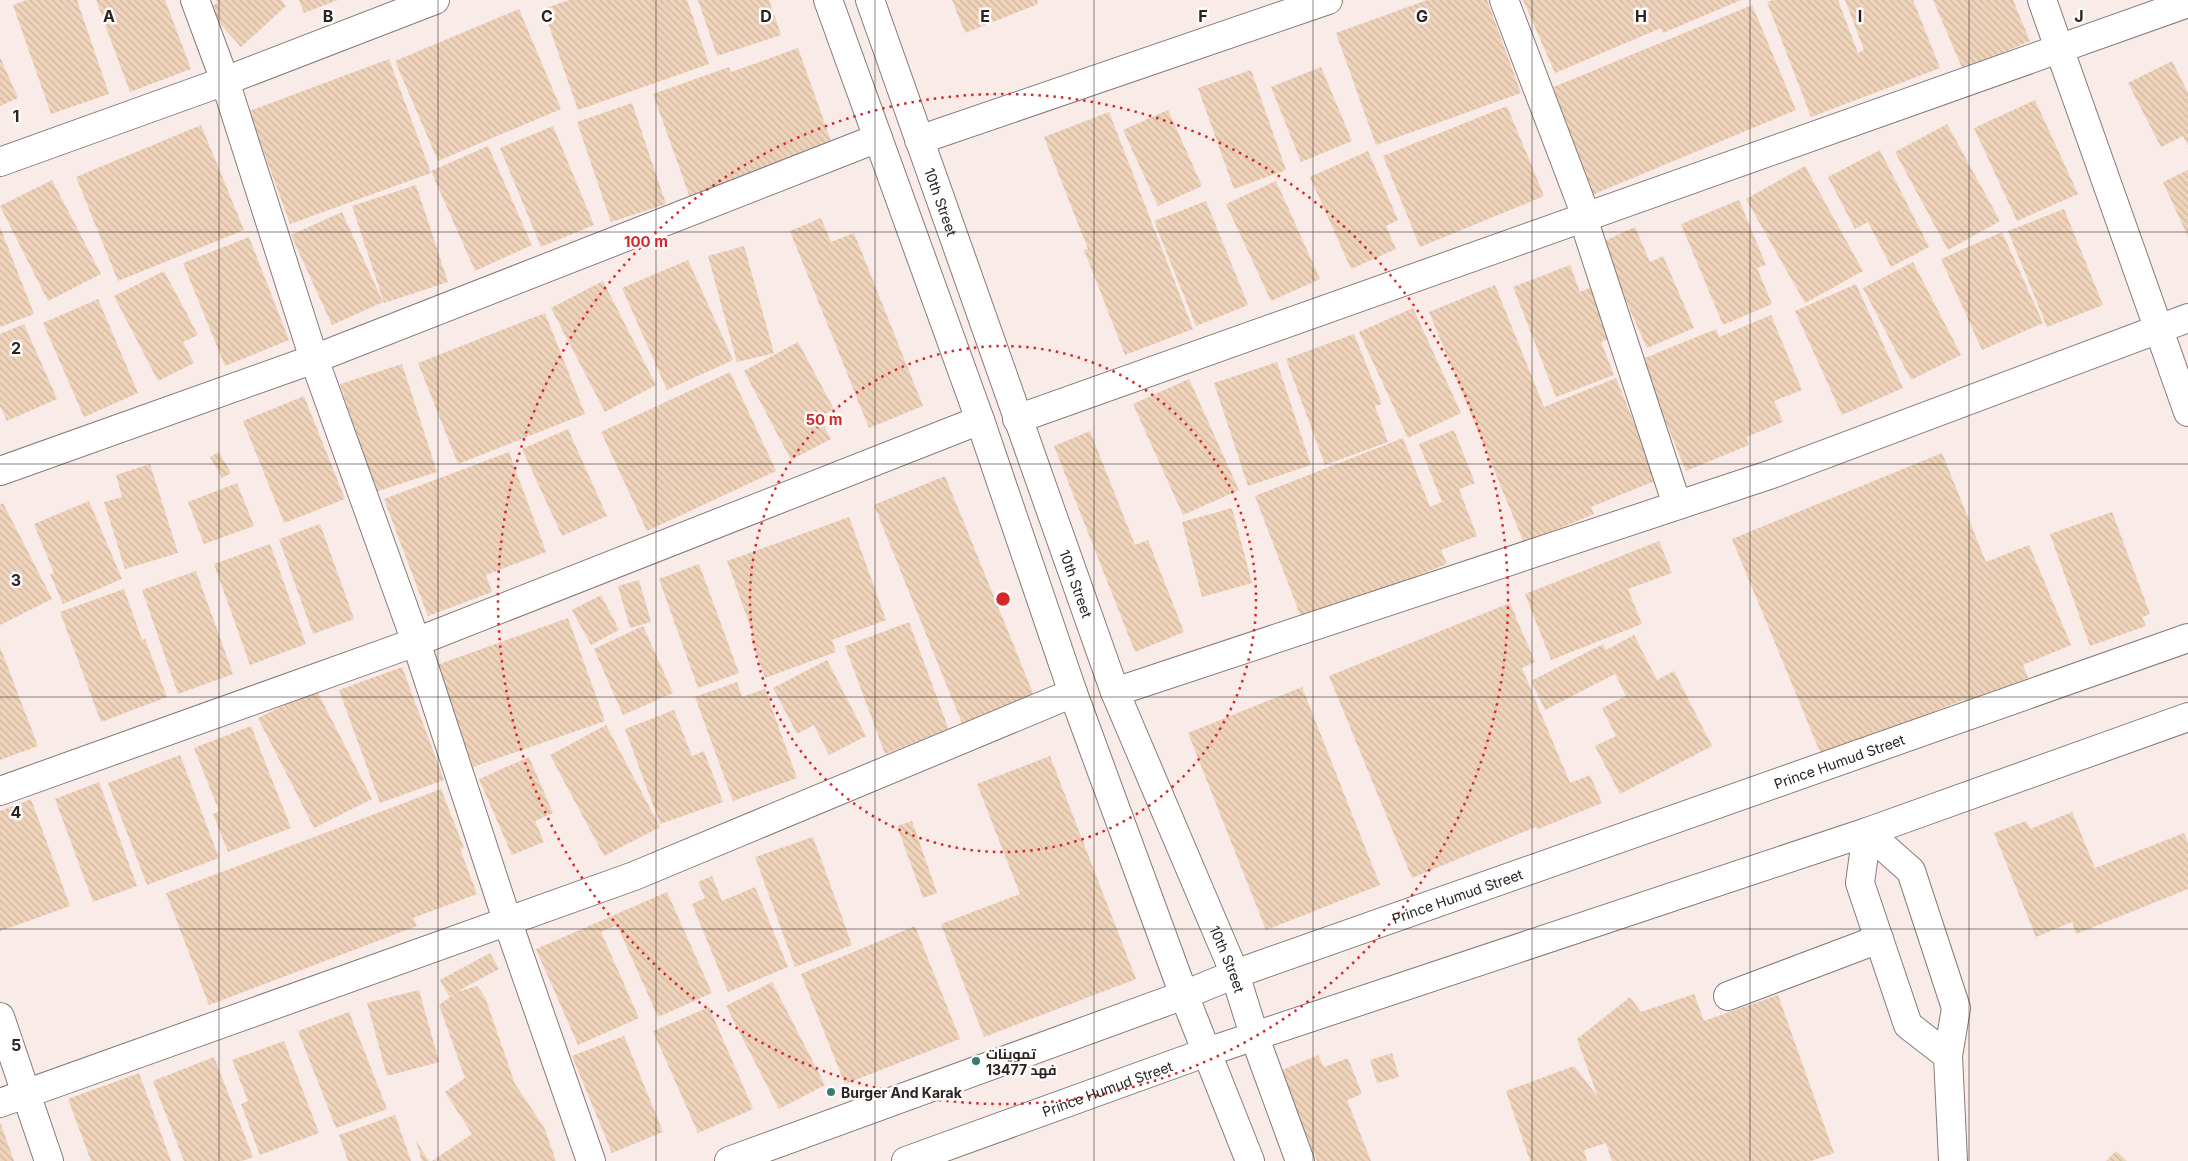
<svg xmlns="http://www.w3.org/2000/svg" width="2188" height="1161" font-family="Inter,Cairo,sans-serif">
<style>
.building{fill:url(#building-back-hatch)}
.lines{fill:none;stroke-linecap:round;stroke-linejoin:round}
.minor-casing{stroke:#877b79;stroke-width:30}
.minor{stroke:#fff;stroke-width:28}
.grid{fill:none;stroke:#292423;stroke-width:1;stroke-opacity:0.55}
.ring{fill:none;stroke:#d62828;stroke-width:2.5;stroke-dasharray:2.5 5}
.poi-dot{fill:#347b74;stroke:#fefbfa;stroke-width:2}
.labels{text-anchor:middle;dominant-baseline:central;stroke-width:5;stroke-linejoin:round;paint-order:stroke}
.street-label{font-size:14px;fill:#292423;stroke:#fefbfa}
.poi-label{font-size:14px;font-weight:bold;fill:#292423;stroke:#fefbfa;text-anchor:start}
.grid-label{font-size:16px;text-anchor:middle;font-weight:bold;fill:#292423;stroke:#fefbfa;stroke-width:5;stroke-linejoin:round;paint-order:stroke}
.centre{fill:#d62828;stroke:#fefbfa;stroke-width:2.5}
.ring-label{font-size:15px;text-anchor:middle;font-weight:bold;fill:#d62828;stroke:#fefbfa;stroke-width:5;stroke-linejoin:round;paint-order:stroke}
</style>
<defs>
<pattern id="building-back-hatch" width="6" height="6" patternUnits="userSpaceOnUse" patternTransform="scale(1.25)"><rect width="6" height="6" fill="#efd3bb"/><path d="M-1 5l2 2M0 0l6 6M5-1l2 2" fill="none" stroke="#cdb5a0"/></pattern>
</defs>
<rect width="100%" height="100%" fill="#f9ebe8"/>
<!-- building -->
<g class="building">
<polygon points="27,0 77,0 109,94 51,114 13,5"/>
<polygon points="96,0 165,0 191,69 130,92"/>
<polygon points="216,0 281,0 286,6 241,47 208,10 218,2"/>
<polygon points="299,0 338,0 304,13"/>
<polygon points="569,0 687,0 709,64 578,110 543,9"/>
<polygon points="698,0 769,0 781,35 717,56"/>
<polygon points="952,0 1037,0 1038,4 965,33"/>
<polygon points="1427,0 1487,0 1521,93 1376,145 1336,33"/>
<polygon points="1523,0 1741,0 1663,33 1661,28 1555,73"/>
<polygon points="1773,0 1838,0 1858,53 1864,50 1845,0 1913,0 1940,68 1811,117 1767,2"/>
<polygon points="1933,0 2013,0 2030,41 1963,70"/>
<polygon points="1752,5 1796,110 1587,197 1544,91"/>
<polygon points="519,9 561,109 438,161 395,61"/>
<polygon points="798,48 836,155 693,206 653,94 729,67 731,72"/>
<polygon points="0,57 18,98 0,106"/>
<polygon points="389,59 431,173 290,224 249,111"/>
<polygon points="2172,61 2188,93 2188,146 2183,136 2161,147 2128,83"/>
<polygon points="1321,67 1352,141 1301,162 1271,87"/>
<polygon points="1251,70 1286,170 1234,189 1198,88"/>
<polygon points="2035,100 2078,194 2017,221 1974,128"/>
<polygon points="632,103 666,204 611,222 577,122"/>
<polygon points="1507,106 1544,196 1420,247 1383,156"/>
<polygon points="1168,110 1202,186 1158,206 1123,130"/>
<polygon points="1109,112 1193,329 1125,355 1084,250 1088,249 1044,137"/>
<polygon points="1947,124 2000,221 1948,250 1895,152"/>
<polygon points="201,125 244,230 118,281 76,177"/>
<polygon points="553,126 594,225 541,247 500,148"/>
<polygon points="488,146 532,245 475,271 431,171"/>
<polygon points="1880,150 1929,247 1891,267 1868,222 1855,229 1828,177"/>
<polygon points="1368,151 1398,220 1386,226 1396,249 1351,269 1310,177"/>
<polygon points="1805,166 1863,271 1805,303 1746,199"/>
<polygon points="2188,170 2188,237 2163,182"/>
<polygon points="52,180 101,274 48,301 0,206"/>
<polygon points="1276,181 1320,279 1271,301 1226,204"/>
<polygon points="416,185 448,282 384,303 352,206"/>
<polygon points="1739,200 1766,265 1757,268 1772,304 1723,325 1681,224"/>
<polygon points="1206,201 1248,305 1196,326 1154,221"/>
<polygon points="2064,209 2103,305 2047,327 2008,231"/>
<polygon points="342,212 383,302 332,325 291,235"/>
<polygon points="821,218 831,242 854,233 923,406 869,428 790,231"/>
<polygon points="0,227 34,314 0,327"/>
<polygon points="1635,227 1650,262 1663,256 1694,328 1647,348 1600,243"/>
<polygon points="2002,232 2043,323 1982,350 1941,259"/>
<polygon points="249,237 289,340 225,366 183,263"/>
<polygon points="744,246 774,353 737,362 708,256"/>
<polygon points="688,260 733,360 667,390 622,288"/>
<polygon points="1913,262 1961,355 1911,380 1863,288"/>
<polygon points="1570,265 1580,292 1591,287 1611,338 1601,342 1614,375 1556,397 1513,287"/>
<polygon points="164,271 198,335 183,342 194,363 158,381 114,296"/>
<polygon points="603,281 656,385 605,412 551,308"/>
<polygon points="1856,284 1903,388 1842,415 1795,311"/>
<polygon points="1495,285 1544,407 1616,378 1657,480 1591,507 1594,514 1524,543 1429,312"/>
<polygon points="98,299 138,393 84,417 43,323"/>
<polygon points="1413,308 1461,413 1408,438 1359,332"/>
<polygon points="545,313 585,414 458,464 418,363"/>
<polygon points="1771,315 1802,390 1774,401 1783,422 1746,437 1749,445 1686,471 1640,360 1716,329 1719,337"/>
<polygon points="24,324 57,399 7,421 0,406 0,334"/>
<polygon points="1354,334 1382,404 1375,406 1388,442 1325,465 1286,359"/>
<polygon points="798,342 834,409 819,417 831,439 791,460 744,371"/>
<polygon points="1277,362 1311,465 1248,486 1214,383"/>
<polygon points="402,364 437,472 375,492 340,384"/>
<polygon points="730,372 776,471 647,531 601,432"/>
<polygon points="1189,379 1239,490 1183,515 1133,404"/>
<polygon points="304,396 345,499 284,523 243,421"/>
<polygon points="568,429 607,516 562,536 522,449"/>
<polygon points="1454,430 1475,483 1459,489 1477,536 1441,550 1447,564 1302,620 1255,496 1403,438 1430,507 1442,502 1419,444"/>
<polygon points="1090,431 1135,545 1148,540 1184,632 1135,652 1054,446"/>
<polygon points="219,452 231,473 222,478 210,457"/>
<polygon points="509,452 546,552 486,575 492,592 428,616 384,499"/>
<polygon points="1942,453 1986,562 2029,545 2071,645 2023,665 2029,680 1965,706 1963,700 1822,757 1732,539"/>
<polygon points="150,464 178,553 125,569 104,502 122,497 116,475"/>
<polygon points="945,476 1037,703 965,731 874,505"/>
<polygon points="237,483 254,526 204,544 188,502"/>
<polygon points="89,501 122,579 63,604 50,574 54,573 34,524"/>
<polygon points="3,503 52,599 0,625 0,505"/>
<polygon points="1232,508 1252,583 1202,597 1182,522"/>
<polygon points="2112,512 2150,614 2142,617 2146,626 2090,646 2050,534"/>
<polygon points="849,517 886,620 832,640 836,652 765,678 751,639 754,637 727,561"/>
<polygon points="320,524 354,619 313,634 279,539"/>
<polygon points="1659,541 1672,573 1628,589 1642,624 1551,660 1525,594"/>
<polygon points="270,544 306,644 250,665 214,564"/>
<polygon points="699,564 739,673 698,688 659,579"/>
<polygon points="196,571 233,674 178,694 142,590"/>
<polygon points="639,580 651,622 630,628 618,586"/>
<polygon points="124,589 142,640 145,639 167,697 101,722 60,612"/>
<polygon points="601,595 619,630 591,645 572,610"/>
<polygon points="1510,603 1535,662 1522,668 1570,783 1590,775 1602,803 1538,829 1536,827 1412,878 1329,676"/>
<polygon points="568,618 605,721 473,767 437,665"/>
<polygon points="909,622 949,730 885,754 845,646"/>
<polygon points="643,626 673,693 623,715 594,649"/>
<polygon points="1634,635 1657,680 1674,671 1712,746 1620,794 1595,746 1616,736 1602,708 1626,696 1615,674 1545,710 1531,681 1603,644 1606,650"/>
<polygon points="0,647 38,746 0,760"/>
<polygon points="827,660 866,736 829,755 814,725 797,734 773,688"/>
<polygon points="402,667 444,780 380,803 339,690"/>
<polygon points="737,682 742,697 765,689 797,778 733,801 695,697"/>
<polygon points="1302,687 1380,885 1266,930 1188,733"/>
<polygon points="316,689 372,799 314,828 258,718"/>
<polygon points="674,710 692,756 704,751 723,802 660,824 625,729"/>
<polygon points="606,725 660,827 604,856 550,755"/>
<polygon points="251,726 291,828 228,852 213,814 219,811 194,748"/>
<polygon points="180,755 219,858 147,885 108,783"/>
<polygon points="1050,756 1136,979 984,1037 941,924 1020,894 977,784"/>
<polygon points="529,757 553,813 535,821 544,842 512,855 479,779"/>
<polygon points="99,782 137,886 93,902 55,799"/>
<polygon points="441,789 464,848 460,849 477,894 413,918 417,926 209,1005 166,893"/>
<polygon points="31,799 70,906 0,931 0,811"/>
<polygon points="2072,812 2095,868 2184,833 2188,843 2188,889 2076,934 2072,922 2036,937 1994,833 2026,821 2030,829"/>
<polygon points="912,821 937,893 923,898 897,826"/>
<polygon points="813,837 852,945 795,967 755,857"/>
<polygon points="712,876 722,901 755,887 788,967 728,992 692,904 705,898 698,882"/>
<polygon points="667,892 712,993 658,1017 617,925 601,932 639,1018 578,1045 536,949"/>
<polygon points="915,926 960,1039 845,1084 801,974"/>
<polygon points="490,953 499,969 456,992 477,986 485,997 515,1084 544,1127 556,1161 432,1161 472,1134 445,1092 465,1078 439,1005 454,994 449,996 440,980"/>
<polygon points="772,982 825,1085 779,1109 726,1006"/>
<polygon points="419,990 439,1062 387,1076 367,1003"/>
<polygon points="1694,994 1704,1021 1778,995 1834,1153 1811,1161 1612,1161 1606,1143 1584,1150 1587,1161 1530,1161 1506,1091 1574,1066 1598,1097 1577,1039 1630,997 1641,1012"/>
<polygon points="709,1007 753,1109 698,1133 653,1031"/>
<polygon points="349,1012 387,1109 336,1128 298,1031"/>
<polygon points="624,1036 663,1132 612,1153 572,1056"/>
<polygon points="284,1041 319,1133 260,1155 241,1104 248,1101 232,1060"/>
<polygon points="1392,1053 1399,1077 1377,1083 1370,1060"/>
<polygon points="1318,1055 1324,1067 1348,1058 1362,1094 1347,1100 1371,1161 1317,1161 1280,1071"/>
<polygon points="214,1057 253,1157 242,1161 184,1161 153,1081"/>
<polygon points="139,1073 171,1161 91,1161 68,1099"/>
<polygon points="395,1115 411,1161 348,1161 339,1135"/>
<polygon points="0,1122 14,1161 0,1161"/>
<polygon points="416,1141 429,1161 422,1161"/>
<polygon points="2116,1151 2127,1161 2106,1161"/>
</g>
<g class="lines">
<defs>
<g id="minor">
<polyline points="195,0 225,81 314,359 416,642 507,920 591,1161"/>
<polyline points="828,0 980,420 1073,693 1184,995 1250,1161"/>
<path id="s1" d="M870,0L1115,692L1235,974L1255,1038L1300,1161"/>
<polyline points="1504,0 1586,216"/>
<polyline points="2042,0 2188,412"/>
<polyline points="919,140 1328,0"/>
<polyline points="0,162 225,81 435,0"/>
<polyline points="1583,218 1677,505"/>
<polyline points="1017,419 2188,3"/>
<polyline points="0,471 314,359 878,138"/>
<polyline points="1115,692 1772,474 2188,318"/>
<polyline points="0,791 416,642 980,420"/>
<polyline points="1728,996 1879,939"/>
<polyline points="0,1017 49,1161"/>
<polyline points="1948,1056 1908,1025 1860,883 1867,832 1911,871 1956,1008 1948,1056 1953,1161"/>
<polyline points="0,1103 634,876 1073,693"/>
<path id="s2" d="M729,1161L1184,995L1235,974L2188,638"/>
<path id="s3" d="M906,1161L1207,1052L1867,832L2188,717"/>
</g>
</defs>
<!-- minor casing -->
<use href="#minor" class="minor-casing"/>
<!-- minor -->
<use href="#minor" class="minor"/>
</g>
<!-- grid -->
<path class="grid" d="M219,0V1161M438,0V1161M656,0V1161M875,0V1161M1094,0V1161M1313,0V1161M1532,0V1161M1750,0V1161M1969,0V1161M0,232H2188M0,464H2188M0,697H2188M0,929H2188"/>
<!-- distance rings -->
<g class="ring">
<circle cx="1003" cy="599" r="253"/>
<circle cx="1003" cy="599" r="505"/>
</g>
<!-- markers -->
<g class="poi-dot">
<circle cx="976" cy="1061" r="5"/>
<circle cx="831" cy="1092" r="5"/>
</g>
<g class="labels">
<!-- street labels -->
<g class="street-label">
<text stroke="none"><textPath href="#s1" startOffset="214">10th Street</textPath></text>
<text stroke="none"><textPath href="#s1" startOffset="619">10th Street</textPath></text>
<text stroke="none"><textPath href="#s2" startOffset="1180">Prince Humud Street</textPath></text>
<text stroke="none"><textPath href="#s2" startOffset="775">Prince Humud Street</textPath></text>
<text stroke="none"><textPath href="#s1" startOffset="1024">10th Street</textPath></text>
<text stroke="none"><textPath href="#s3" startOffset="214">Prince Humud Street</textPath></text>
</g>
<!-- poi labels -->
<g class="poi-label">
<text x="986" y="1053">تموينات<tspan x="986" dy="16">فهد 13477</tspan></text>
<text x="841" y="1092">Burger And Karak</text>
</g>
</g>
<g class="grid-label">
<text x="109" y="22">A</text>
<text x="328" y="22">B</text>
<text x="547" y="22">C</text>
<text x="766" y="22">D</text>
<text x="985" y="22">E</text>
<text x="1203" y="22">F</text>
<text x="1422" y="22">G</text>
<text x="1641" y="22">H</text>
<text x="1860" y="22">I</text>
<text x="2079" y="22">J</text>
<text x="16" y="122">1</text>
<text x="16" y="354">2</text>
<text x="16" y="586">3</text>
<text x="16" y="818">4</text>
<text x="16" y="1051">5</text>
</g>
<circle cx="1003" cy="599" r="8" class="centre"/>
<g class="ring-label">
<text x="646" y="247">100 m</text>
<text x="824" y="425">50 m</text>
</g>
</svg>
